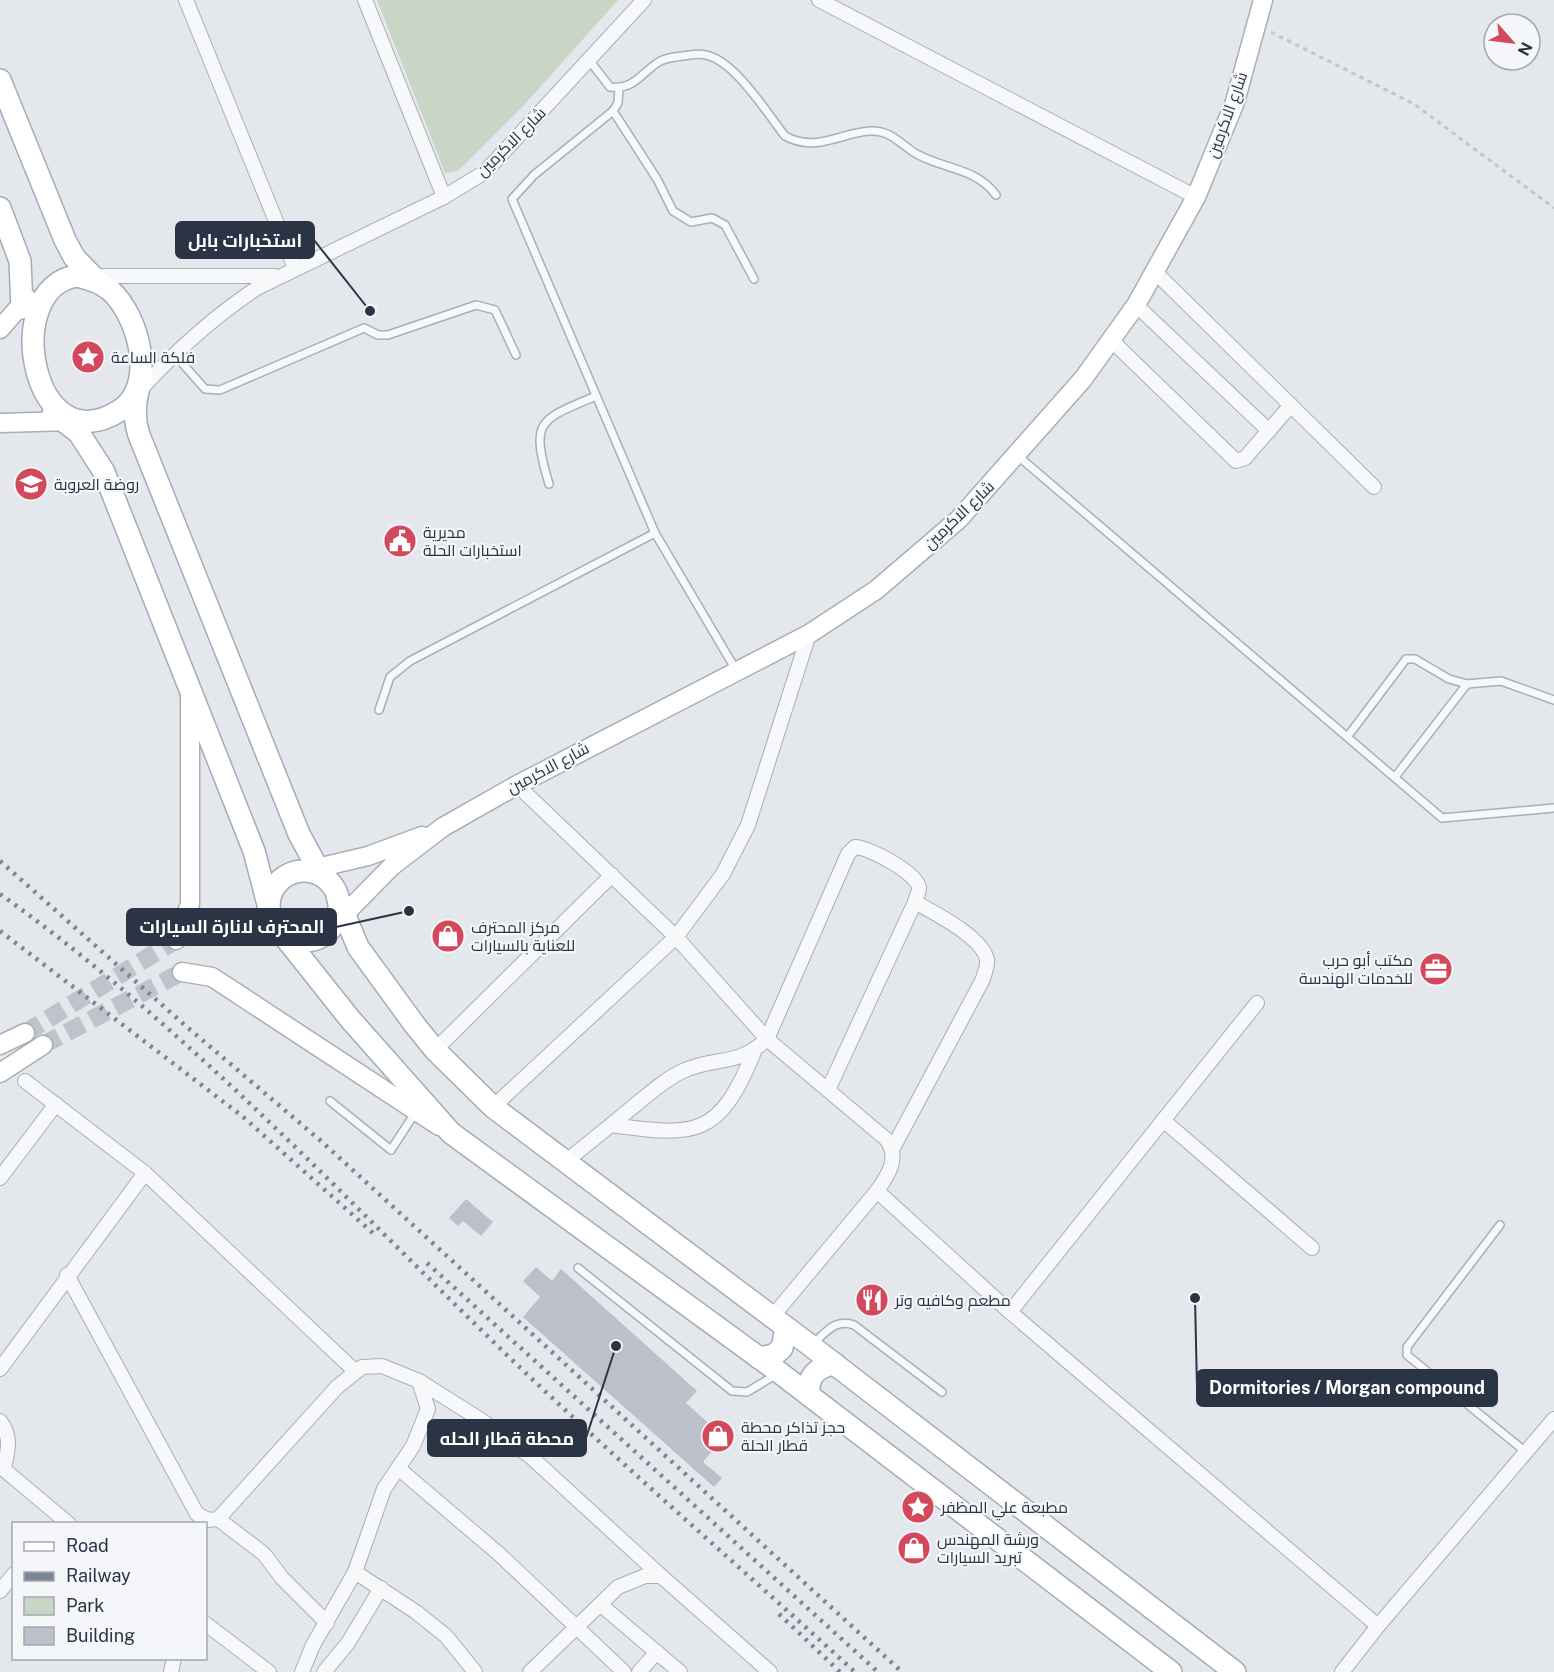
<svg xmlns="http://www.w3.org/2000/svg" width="1554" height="1672" font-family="'Public Sans',Cairo,sans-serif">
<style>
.green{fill:#c9d6c5}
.building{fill:#bbc0ca}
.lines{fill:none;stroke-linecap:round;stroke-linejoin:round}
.secondary-tunnel{stroke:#bfc3cb;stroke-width:18;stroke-dasharray:18 9;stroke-linecap:butt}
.lane-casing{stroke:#a9aeb7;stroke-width:10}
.street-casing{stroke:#a9aeb7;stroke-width:16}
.secondary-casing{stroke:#a9aeb7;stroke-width:21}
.primary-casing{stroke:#a3abb8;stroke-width:24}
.path{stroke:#c2c5cb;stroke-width:3;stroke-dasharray:4.5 4.5;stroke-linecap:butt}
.lane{stroke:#f7f8fa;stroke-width:7}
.street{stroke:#f7f8fa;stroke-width:14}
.secondary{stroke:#fff;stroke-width:18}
.primary{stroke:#fff;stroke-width:21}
.rail{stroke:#7d8696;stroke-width:4.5;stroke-dasharray:3 6;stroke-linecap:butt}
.labels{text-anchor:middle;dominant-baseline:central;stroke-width:4.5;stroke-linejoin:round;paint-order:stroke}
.street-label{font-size:16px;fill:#2b3445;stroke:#f4f6f9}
.poi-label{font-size:16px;fill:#2b3445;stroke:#f4f6f9;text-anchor:start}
.leader{fill:none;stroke:#2b3445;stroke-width:2}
.callout-dot{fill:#2b3445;stroke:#f4f6f9;stroke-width:2}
.callout{fill:#2b3445;stroke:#2b3445;stroke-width:2}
.callout-label{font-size:18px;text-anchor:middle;font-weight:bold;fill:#fff}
</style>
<rect width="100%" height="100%" fill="#e4e7ec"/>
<!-- green -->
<polygon class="green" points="377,0 618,0 525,104 458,171 445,173"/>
<!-- building -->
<g class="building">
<polygon points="466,1199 493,1222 481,1236 463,1221 458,1226 449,1218"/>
<polygon points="536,1267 552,1281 561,1269 697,1391 686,1403 724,1437 703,1462 722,1478 714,1487 523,1317 540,1297 523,1281"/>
</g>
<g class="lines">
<!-- secondary-tunnel -->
<g class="secondary-tunnel">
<polyline points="25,1033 176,940"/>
<polyline points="43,1045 182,972"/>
</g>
<defs>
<g id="lane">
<path d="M589,60L610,87C633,90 640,75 657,63C664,58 674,57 683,56C690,55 699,53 706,55C735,61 767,113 785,136C817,153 839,133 870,131C891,130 900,144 915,153C941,169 976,167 996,195"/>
<polyline points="619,88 618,103 613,111 534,175 512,199 655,533 736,670"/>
<polyline points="613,111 657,179 673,211 691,222 712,218 725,225 754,279"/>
<polyline points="175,355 205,389 220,390 364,328 378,335 388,335 476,305 495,310 516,355"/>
<polyline points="1018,456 1442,818 1554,808"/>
<path d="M549,484C530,420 539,420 596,396"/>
<polyline points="379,710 390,677 410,661 655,533"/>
<polyline points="1348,736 1406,659 1415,659 1449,679 1467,684 1501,681 1554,700"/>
<polyline points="1395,777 1467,684"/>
<polyline points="330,1101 391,1150 415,1113"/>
<polyline points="1500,1225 1407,1347 1407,1355 1527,1453"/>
<polyline points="578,1268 732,1391 747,1392 777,1374"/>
<path d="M813,1344C826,1332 836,1318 854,1325L942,1392"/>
</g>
<g id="street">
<polyline points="186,0 295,268"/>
<polyline points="365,0 444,197"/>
<polyline points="819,0 1196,197"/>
<polyline points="1155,272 1374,487"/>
<polyline points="90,276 275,276"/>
<polyline points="1136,305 1269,431"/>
<polyline points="1111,340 1236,461 1245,458 1291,405"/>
<path d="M140,390C175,352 215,316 257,288L444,197L485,172L644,0"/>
<path d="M517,785L676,937L767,1039L886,1139C900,1157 889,1174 877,1191"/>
<polyline points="435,1050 612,875"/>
<polyline points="25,1081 145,1173 356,1372"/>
<polyline points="493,1107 676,937 723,874 748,825 809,634"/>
<polyline points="1163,1120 1312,1248"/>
<path d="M611,1125C697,1137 719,1137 754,1052"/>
<path d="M893,1148L983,979C984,974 988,966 987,960C983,937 934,913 915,902"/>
<path d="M566,1161C589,1143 612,1124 634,1106C649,1094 665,1079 683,1071C716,1056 738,1067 767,1039L848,854L855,847C868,847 918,873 919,888C919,892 916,898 915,902L828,1090"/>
<polyline points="0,1178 56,1104"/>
<polyline points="67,1275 197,1514 208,1520 218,1519 337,1387 362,1367 382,1366 419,1381 428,1409 413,1446 384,1489 355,1572 313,1645 302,1672"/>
<polyline points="1010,1312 1378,1626"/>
<polyline points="772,1317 877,1191 1010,1312 1257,1003"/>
<polyline points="0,1369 145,1173"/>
<polyline points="419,1381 481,1420 531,1457 661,1576 770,1672"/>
<path d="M0,1421C12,1436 8,1451 4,1468"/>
<polyline points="0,1466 69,1524"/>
<polyline points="398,1468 499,1554 624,1672"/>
<polyline points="218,1519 264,1554 282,1578 327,1623"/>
<polyline points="355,1572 416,1612 446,1636 475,1672"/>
<polyline points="0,1591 14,1574"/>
<polyline points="601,1605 680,1672"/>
<polyline points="206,1624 269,1672"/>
<polyline points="171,1672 174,1658"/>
<polyline points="324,1672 348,1643 381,1588"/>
<polyline points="530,1672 618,1587 645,1576 661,1576"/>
<polyline points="639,1672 657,1652"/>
<polyline points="1342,1672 1378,1626 1554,1419"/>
</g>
<g id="secondary">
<polyline points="0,329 27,298"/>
<polyline points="0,423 70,421"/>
<polyline points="300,872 368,856 422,836"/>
<polyline points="330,929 392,866 443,827 517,785 809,634 876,590 959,519 1083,379 1136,305 1196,197 1235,102 1263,0"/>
<polyline points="176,940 190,904 190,692"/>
<polyline points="182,972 212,977 439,1126"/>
<polyline points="0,1045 25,1033"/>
<polyline points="0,1073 43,1045"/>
</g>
<g id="primary">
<polyline points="0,80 65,240 74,257 97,281"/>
<polyline points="0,208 20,261 22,308"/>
<path d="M77,276C89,279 100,282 110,290C139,316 158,387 119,411C31,466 0,286 77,276Z"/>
<path d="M142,375C136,397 132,414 139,435L299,834L318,869L332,885"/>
<polyline points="53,413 79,433 104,472 254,851 270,912"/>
<circle cx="304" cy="906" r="35"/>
<polyline points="337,896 358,947 414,1024 435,1050 493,1107 811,1346 1235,1672"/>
<polyline points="280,931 350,1019 451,1133 780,1373 1171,1672"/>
<polyline points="759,1358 774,1355 782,1348 786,1328"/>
<path d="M809,1395C807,1377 816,1367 835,1364"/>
</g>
</defs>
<!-- lane casing -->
<use href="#lane" class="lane-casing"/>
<!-- street casing -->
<use href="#street" class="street-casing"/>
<!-- secondary casing -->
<use href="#secondary" class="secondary-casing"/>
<!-- primary casing -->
<use href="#primary" class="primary-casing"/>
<!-- path -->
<polyline class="path" points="1271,32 1414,104 1554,208"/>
<!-- lane -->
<use href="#lane" class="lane"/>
<!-- street -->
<use href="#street" class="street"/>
<!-- secondary -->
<use href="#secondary" class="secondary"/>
<!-- primary -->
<use href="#primary" class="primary"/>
<!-- rail -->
<g class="rail">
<polyline points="0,861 187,1027 321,1141 902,1672"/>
<path d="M0,894C189,1029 345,1199 511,1359C623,1466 741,1568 855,1672"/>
<polyline points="0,931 242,1116 373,1233"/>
<polyline points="427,1263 878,1672"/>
<polyline points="779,1614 840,1672"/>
</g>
</g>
<!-- icons -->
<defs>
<symbol id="sight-disc" viewBox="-11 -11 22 22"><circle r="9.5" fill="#d1495b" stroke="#f4f6f9"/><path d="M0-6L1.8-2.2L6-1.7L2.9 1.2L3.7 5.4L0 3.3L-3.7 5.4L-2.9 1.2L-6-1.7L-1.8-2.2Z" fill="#fff"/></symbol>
<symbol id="school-disc" viewBox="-11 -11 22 22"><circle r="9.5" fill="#d1495b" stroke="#f4f6f9"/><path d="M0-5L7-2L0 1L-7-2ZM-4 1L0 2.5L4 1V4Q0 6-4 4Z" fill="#fff"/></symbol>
<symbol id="civic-disc" viewBox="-11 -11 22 22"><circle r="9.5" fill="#d1495b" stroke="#f4f6f9"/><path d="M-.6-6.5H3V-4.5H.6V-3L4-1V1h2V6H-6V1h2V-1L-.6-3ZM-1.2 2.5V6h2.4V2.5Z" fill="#fff"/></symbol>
<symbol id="shop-disc" viewBox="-11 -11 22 22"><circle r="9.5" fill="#d1495b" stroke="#f4f6f9"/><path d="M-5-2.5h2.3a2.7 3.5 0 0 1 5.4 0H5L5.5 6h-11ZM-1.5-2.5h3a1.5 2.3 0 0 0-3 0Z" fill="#fff"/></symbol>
<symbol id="office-disc" viewBox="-11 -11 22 22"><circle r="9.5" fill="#d1495b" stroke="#f4f6f9"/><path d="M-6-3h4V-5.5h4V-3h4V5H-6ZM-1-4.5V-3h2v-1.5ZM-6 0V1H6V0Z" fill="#fff"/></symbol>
<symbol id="restaurant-disc" viewBox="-11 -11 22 22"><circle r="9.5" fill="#d1495b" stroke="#f4f6f9"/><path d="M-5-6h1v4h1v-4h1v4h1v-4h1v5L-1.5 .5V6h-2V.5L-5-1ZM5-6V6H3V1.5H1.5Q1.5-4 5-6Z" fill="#fff"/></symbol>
</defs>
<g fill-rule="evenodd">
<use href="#sight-disc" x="69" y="338" width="38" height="38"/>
<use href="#school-disc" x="12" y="465" width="38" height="38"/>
<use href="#civic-disc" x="381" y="522" width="38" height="38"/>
<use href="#shop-disc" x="429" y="917" width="38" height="38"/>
<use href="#office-disc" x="1417" y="950" width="38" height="38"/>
<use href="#restaurant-disc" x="853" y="1281" width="38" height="38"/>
<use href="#shop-disc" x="699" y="1417" width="38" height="38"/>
<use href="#sight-disc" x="899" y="1488" width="38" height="38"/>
<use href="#shop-disc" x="895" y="1529" width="38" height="38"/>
</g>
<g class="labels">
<!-- street labels -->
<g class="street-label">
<text transform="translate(1227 115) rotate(-70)">شارع الاكرمين</text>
<text transform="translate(511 142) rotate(-45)">شارع الاكرمين</text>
<text transform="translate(959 515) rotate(-44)">شارع الاكرمين</text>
<text transform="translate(548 768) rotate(-28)">شارع الاكرمين</text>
</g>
<!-- poi labels -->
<g class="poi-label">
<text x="111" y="357">فلكة الساعة</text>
<text x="54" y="484">روضة العروبة</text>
<text x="423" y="532">مديرية<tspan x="423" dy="18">استخبارات الحلة</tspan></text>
<text x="471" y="927">مركز المحترف<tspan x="471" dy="18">للعناية بالسيارات</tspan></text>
<text x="1413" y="960" text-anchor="end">مكتب أبو حرب<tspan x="1413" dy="18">للخدمات الهندسة</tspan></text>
<text x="895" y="1300">مطعم وكافيه وتر</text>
<text x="741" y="1427">حجز تذاكر محطة<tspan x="741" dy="18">قطار الحلة</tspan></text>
<text x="941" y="1507">مطبعة علي المظفر</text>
<text x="937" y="1539">ورشة المهندس<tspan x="937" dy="18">تبريد السيارات</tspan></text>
</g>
</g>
<!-- callouts -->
<path class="leader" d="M370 311L314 240M409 911L336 927M1195 1298L1197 1388M616 1346L586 1438"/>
<g class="callout-dot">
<circle cx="370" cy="311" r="6"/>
<circle cx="409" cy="911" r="6"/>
<circle cx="1195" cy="1298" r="6"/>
<circle cx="616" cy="1346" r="6"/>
</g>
<g class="callout">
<rect x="176" y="222" width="138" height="36" rx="6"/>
<rect x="127" y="909" width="209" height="36" rx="6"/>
<rect x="1197" y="1370" width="300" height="36" rx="6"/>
<rect x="428" y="1420" width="158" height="36" rx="6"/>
</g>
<g class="callout-label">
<text x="245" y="247">استخبارات بابل</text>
<text x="232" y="933">المحترف لانارة السيارات</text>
<text x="1347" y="1394">Dormitories / Morgan compound</text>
<text x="507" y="1445">محطة قطار الحله</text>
</g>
<!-- legend -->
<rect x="12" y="1522" width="195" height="138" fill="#f4f6f9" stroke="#a4a8b1" stroke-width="1.5"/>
<rect x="24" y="1542" width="30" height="9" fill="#ffffff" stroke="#a4a8b1" stroke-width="1.5"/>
<text x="66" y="1552" font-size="18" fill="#2b3445">Road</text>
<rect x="24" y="1572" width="30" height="9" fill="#7d8696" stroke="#a4a8b1" stroke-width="1.5"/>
<text x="66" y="1582" font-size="18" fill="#2b3445">Railway</text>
<rect x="24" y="1597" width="30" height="18" fill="#c9d6c5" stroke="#a4a8b1" stroke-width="1.5"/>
<text x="66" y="1612" font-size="18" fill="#2b3445">Park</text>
<rect x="24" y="1627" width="30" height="18" fill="#bbc0ca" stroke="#a4a8b1" stroke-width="1.5"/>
<text x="66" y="1642" font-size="18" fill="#2b3445">Building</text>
<!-- north arrow -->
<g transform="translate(1512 42) rotate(118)"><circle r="28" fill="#f4f6f9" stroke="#a4a8b1" stroke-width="1.5"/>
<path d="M0-4.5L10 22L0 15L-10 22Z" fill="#d1495b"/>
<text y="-9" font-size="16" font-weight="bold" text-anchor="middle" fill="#2b3445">N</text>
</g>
</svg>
